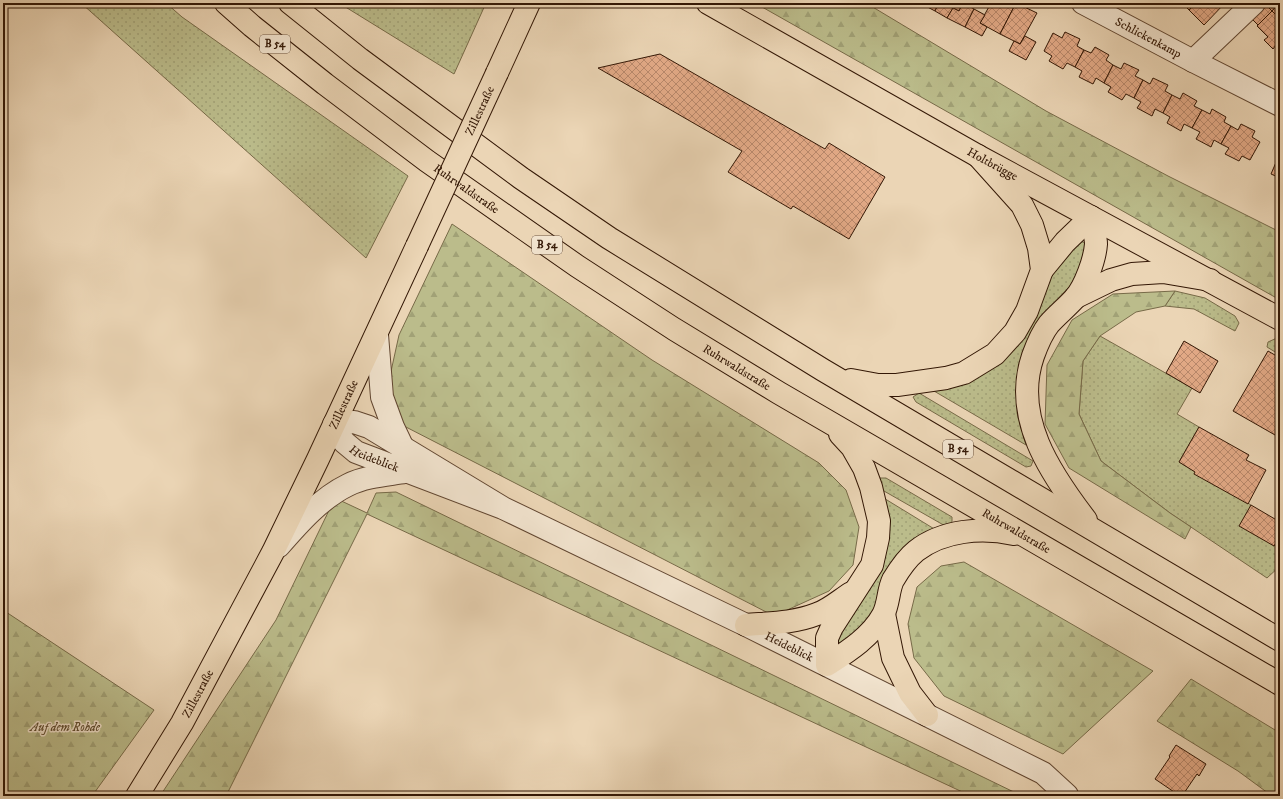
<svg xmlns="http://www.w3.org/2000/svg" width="1283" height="799" font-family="'IM FELL DW Pica',serif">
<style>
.grass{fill:url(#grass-dots);stroke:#776a48}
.forest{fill:url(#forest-firs);stroke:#776a48}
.building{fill:url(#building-cross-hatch);stroke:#331705}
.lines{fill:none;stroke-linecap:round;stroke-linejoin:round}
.minor-casing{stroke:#614631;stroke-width:24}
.major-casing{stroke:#331705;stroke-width:24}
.highway-casing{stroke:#331705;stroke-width:24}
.minor{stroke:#f2e4cf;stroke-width:22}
.major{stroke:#ebd5b5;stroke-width:22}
.highway{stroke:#ebd5b5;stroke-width:22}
.major-bridge-casing{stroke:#331705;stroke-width:24;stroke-linecap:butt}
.major-bridge{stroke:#ebd5b5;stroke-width:22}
.labels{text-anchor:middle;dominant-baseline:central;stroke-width:3;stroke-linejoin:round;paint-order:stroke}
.shield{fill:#f2e4cf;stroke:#6c5442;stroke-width:1}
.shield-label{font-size:11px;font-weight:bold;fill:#331705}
.street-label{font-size:12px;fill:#331705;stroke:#f2e4cf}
.park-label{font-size:12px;font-style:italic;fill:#5c492d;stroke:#f2e4cf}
</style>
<defs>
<pattern id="grass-dots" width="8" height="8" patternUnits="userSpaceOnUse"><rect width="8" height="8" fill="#bbbc8b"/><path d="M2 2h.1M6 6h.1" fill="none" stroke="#a1a176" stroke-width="1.8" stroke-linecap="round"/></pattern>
<pattern id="forest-firs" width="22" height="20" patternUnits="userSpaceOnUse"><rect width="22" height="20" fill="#bbbc8b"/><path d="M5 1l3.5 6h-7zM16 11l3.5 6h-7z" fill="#a1a176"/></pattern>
<pattern id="building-cross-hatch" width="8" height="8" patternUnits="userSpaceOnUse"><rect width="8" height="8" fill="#e3aa87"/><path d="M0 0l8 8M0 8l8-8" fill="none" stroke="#b9896c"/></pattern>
</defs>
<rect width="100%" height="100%" fill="#ebd5b5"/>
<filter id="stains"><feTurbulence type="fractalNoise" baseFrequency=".005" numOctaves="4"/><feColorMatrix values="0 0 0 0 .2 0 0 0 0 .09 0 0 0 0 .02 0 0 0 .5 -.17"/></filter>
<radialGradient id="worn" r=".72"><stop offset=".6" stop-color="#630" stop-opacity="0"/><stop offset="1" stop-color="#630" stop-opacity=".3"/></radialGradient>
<!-- grass -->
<g class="grass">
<polygon points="81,3 166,3 182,17 408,176 366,258"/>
<polygon points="339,3 467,3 470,5 471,3 486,3 454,74"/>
<polygon points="1079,240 1085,243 1083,262 1070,286 1044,313 1017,382 1017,413 1026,445 934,391 966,383 1048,274"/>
<polygon points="1175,291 1205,298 1235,316 1239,323 1235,331 1194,309 1165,306"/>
<polygon points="1100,336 1192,388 1177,414 1199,427 1179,462 1251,505 1274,546 1280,536 1280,566 1267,578 1170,513 1101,461 1079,414 1083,361"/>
<polygon points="1277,338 1280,341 1280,355 1267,347 1268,342"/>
<polygon points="919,393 1033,461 1031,466 1026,467 916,402 913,397"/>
<polygon points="880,478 886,478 952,517 952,521 951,525 947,527 877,487 877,482"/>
<polygon points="882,497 936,530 879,595 874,610 864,627 841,644 838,641 840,632"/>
</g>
<!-- forest -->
<g class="forest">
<polygon points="755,3 866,3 1046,111 1168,176 1280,232 1280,300"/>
<polygon points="452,224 652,360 819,463 846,490 859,527 853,565 829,591 774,616 404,426 388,385 399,335"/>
<polygon points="1175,291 1165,306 1136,312 1100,336 1083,361 1079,414 1101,461 1170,513 1191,527 1185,539 1069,468 1045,424 1047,365 1072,320 1113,294"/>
<polygon points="396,492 1022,796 971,796 367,514 226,796 160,796 276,620 335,498 367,513 376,493"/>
<polygon points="964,562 1153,671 1063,754 944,696 914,658 908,624 917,587 941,566"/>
<polygon points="3,610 154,710 92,796 3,796"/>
<polygon points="1191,679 1280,733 1280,796 1272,796 1238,771 1157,721"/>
</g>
<!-- building -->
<g class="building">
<polygon points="920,3 939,3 935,11"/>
<polygon points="939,3 943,3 953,8 947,18 935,11"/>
<polygon points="943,3 963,3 959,11"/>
<polygon points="963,3 974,9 965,27 947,18 953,8 959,11"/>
<polygon points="991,3 1016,3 1000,34 980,23"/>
<polygon points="1016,3 1037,13 1020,44 1000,34"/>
<polygon points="1182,3 1196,3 1189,10"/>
<polygon points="1196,3 1225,3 1204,25 1189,10"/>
<polygon points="1266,3 1279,3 1272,11 1265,4"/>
<polygon points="1279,3 1280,3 1280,19 1272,11"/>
<polygon points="1265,4 1272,11 1258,25 1251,18"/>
<polygon points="974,9 985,15 980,23 987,27 982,36 965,27"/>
<polygon points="1272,11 1280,19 1280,49 1276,45 1273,49 1264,40 1268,37 1257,26"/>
<polygon points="1065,32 1080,39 1077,46 1084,50 1075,67 1067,63 1063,69 1049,61 1052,56 1044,51 1053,33 1062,38"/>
<polygon points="1025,36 1036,42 1026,60 1009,51 1014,41 1020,44"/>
<polygon points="1095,47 1109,55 1106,60 1113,65 1104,83 1096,78 1093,84 1079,77 1082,71 1075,67 1084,50 1091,53"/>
<polygon points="660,54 825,149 829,143 885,177 849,239 793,206 791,209 728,172 742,151 598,68"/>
<polygon points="1124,63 1139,70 1135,76 1143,80 1134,98 1126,94 1122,100 1108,92 1111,87 1104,83 1113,65 1121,69"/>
<polygon points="1153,78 1168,85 1165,91 1172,95 1163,113 1155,109 1152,116 1137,108 1141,102 1134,98 1143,80 1150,84"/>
<polygon points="1183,93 1197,101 1194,106 1202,110 1192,128 1184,124 1181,131 1167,123 1170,117 1163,113 1172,95 1180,99"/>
<polygon points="1212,109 1226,117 1224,122 1231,126 1221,144 1214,140 1211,147 1196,139 1200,132 1192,128 1202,110 1210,114"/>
<polygon points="1241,124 1255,131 1252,137 1260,142 1250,160 1242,156 1239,161 1225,154 1229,148 1221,144 1231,126 1238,130"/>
<polygon points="1280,153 1280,178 1271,174"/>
<polygon points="1184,341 1218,361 1200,393 1166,373"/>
<polygon points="1268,351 1280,358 1280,433 1275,435 1233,411"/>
<polygon points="1199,427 1249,455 1246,460 1266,470 1248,504 1194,474 1195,472 1179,462"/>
<polygon points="1251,505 1280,522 1280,536 1274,546 1239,526"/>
<polygon points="1176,745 1206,764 1199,776 1197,774 1182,796 1180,796 1155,779 1170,757 1169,756"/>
</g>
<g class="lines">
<defs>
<g id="minor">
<path id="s1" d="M1083,3L1193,61L1280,105"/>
<polyline points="1193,61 1254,3"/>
<polyline points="377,335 382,397 393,427 403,448"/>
<path id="s2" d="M503,508L369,427L354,422L334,424L344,442L356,452L503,508L746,625L1043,773L1067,795L1066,796"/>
<path d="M279,546C299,523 321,498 348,485C366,476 387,475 405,472"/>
</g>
<g id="major">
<path id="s3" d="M708,3L978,156L1280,319"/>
<polyline points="497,73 529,3"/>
<path id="s4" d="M137,796L182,723L273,552L318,459L417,246"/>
</g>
<g id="highway">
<path id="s5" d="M226,3L252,26L325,84L427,161L577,266L674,329L779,393L1280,684"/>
<polyline points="290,3 360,59 521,178 609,238 823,370 1280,640"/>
<polyline points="1042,270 1065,242 1091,217"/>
<polyline points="1076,297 1111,280 1132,274 1163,272 1210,280"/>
<polyline points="851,380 878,385 897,385 946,378 964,373 995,354 1015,332 1027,311 1042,270 1039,248 1032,225 1022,205 978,156"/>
<path d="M840,434L852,447L864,468L871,487L879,521L878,538L872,565L832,627L827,638V665C847,652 871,637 883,615C889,604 888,590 893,580C899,570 906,559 916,551C943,530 982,527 1014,534"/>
<path d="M1086,520C1050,473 1012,417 1033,356C1037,345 1042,333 1049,324C1057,315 1067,307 1075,298C1085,287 1095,259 1096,244C1096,236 1092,226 1091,217"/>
<polyline points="884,614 893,658 910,693 927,715"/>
<path d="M746,625C770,623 794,623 817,614C829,610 840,600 851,593"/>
</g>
</defs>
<!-- minor casing -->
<use href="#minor" class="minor-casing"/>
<!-- major casing -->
<use href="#major" class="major-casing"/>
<!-- highway casing -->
<use href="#highway" class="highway-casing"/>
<!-- minor -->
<use href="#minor" class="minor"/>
<!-- major -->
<use href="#major" class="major"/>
<!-- highway -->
<use href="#highway" class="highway"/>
<defs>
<g id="major-bridge">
<path id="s6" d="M417,246L497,73"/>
</g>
</defs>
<!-- major-bridge casing -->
<use href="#major-bridge" class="major-bridge-casing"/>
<!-- major-bridge -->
<use href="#major-bridge" class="major-bridge"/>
</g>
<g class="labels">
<!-- shield labels -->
<g class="shield">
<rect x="260" y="35" width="30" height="18" rx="3"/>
<rect x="532" y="236" width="30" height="18" rx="3"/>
<rect x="943" y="440" width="30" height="18" rx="3"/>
</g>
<g class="shield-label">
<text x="275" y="44">B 54</text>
<text x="547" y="245">B 54</text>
<text x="958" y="449">B 54</text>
</g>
<!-- street labels -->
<g class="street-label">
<text stroke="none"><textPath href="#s1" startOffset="74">Schlickenkamp</textPath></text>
<text stroke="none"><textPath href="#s6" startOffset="149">Zillestraße</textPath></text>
<text stroke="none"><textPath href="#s3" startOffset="327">Holtbrügge</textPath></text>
<text stroke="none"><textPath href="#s5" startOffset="304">Ruhrwaldstraße</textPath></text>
<text stroke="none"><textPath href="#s5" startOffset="628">Ruhrwaldstraße</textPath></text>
<text stroke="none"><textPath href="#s4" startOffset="443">Zillestraße</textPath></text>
<text stroke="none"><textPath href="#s2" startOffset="248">Heideblick</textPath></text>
<text stroke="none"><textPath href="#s5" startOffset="952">Ruhrwaldstraße</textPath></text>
<text stroke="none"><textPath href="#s2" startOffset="704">Heideblick</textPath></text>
<text stroke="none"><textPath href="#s4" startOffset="119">Zillestraße</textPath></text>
</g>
<!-- park labels -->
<g class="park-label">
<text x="65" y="727">Auf dem Rohde</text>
</g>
</g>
<!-- margin -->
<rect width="1283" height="799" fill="none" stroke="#ebd5b5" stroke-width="16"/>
<rect x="4" y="4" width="1275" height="791" fill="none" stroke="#331705" stroke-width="2"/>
<rect x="8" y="8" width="1267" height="783" fill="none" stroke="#331705"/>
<rect width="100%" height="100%" filter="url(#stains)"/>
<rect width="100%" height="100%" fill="url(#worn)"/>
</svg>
